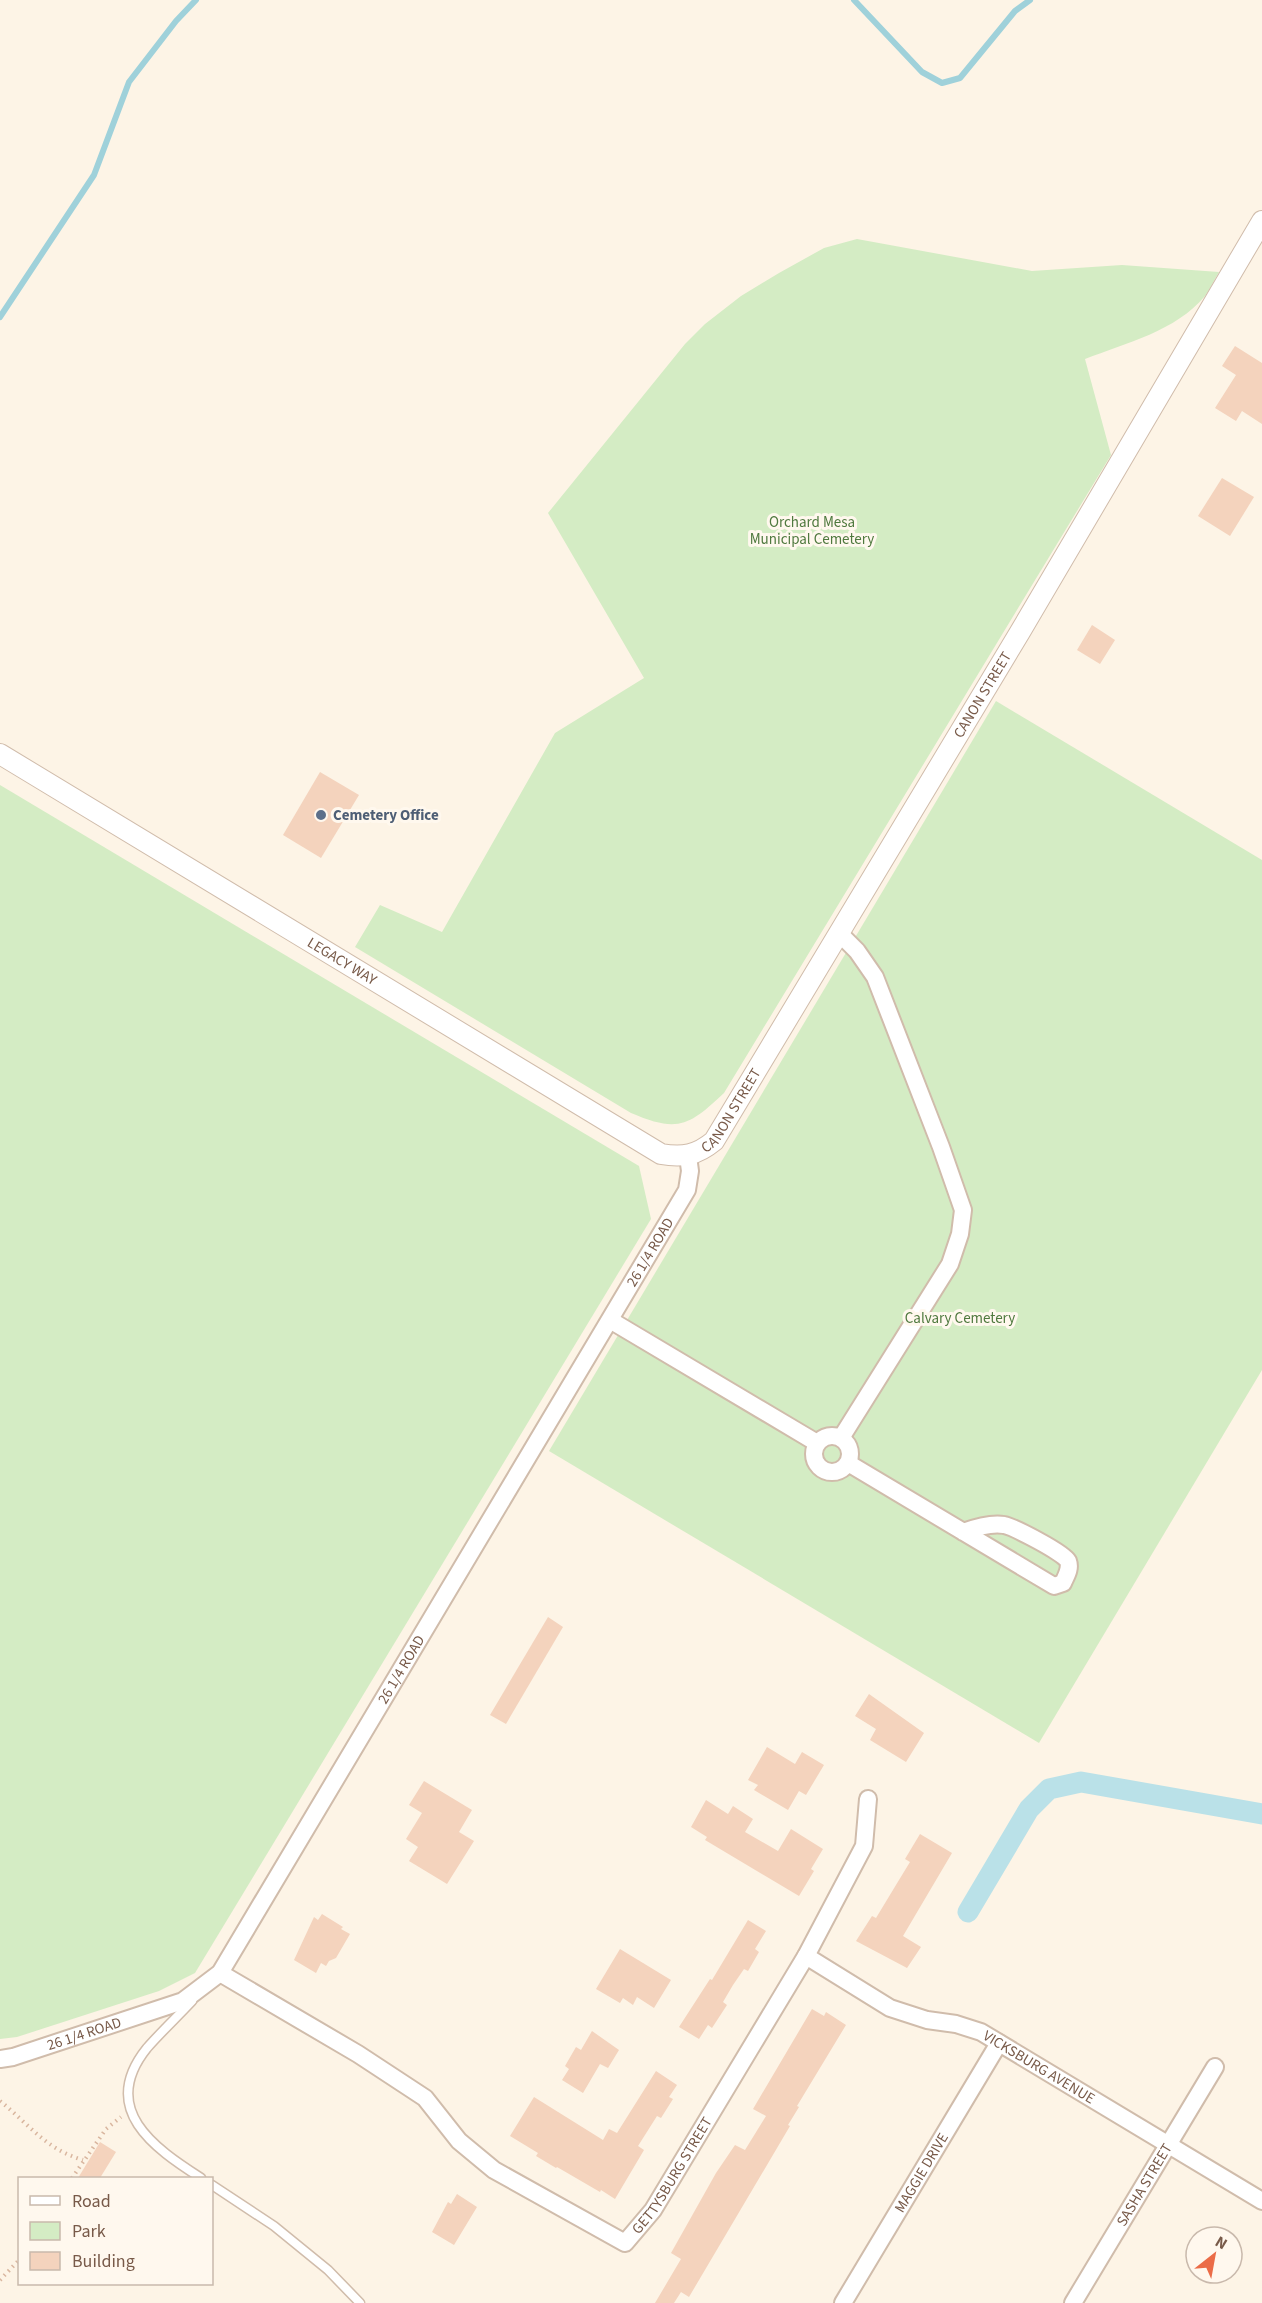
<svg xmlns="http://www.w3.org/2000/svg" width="1262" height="2303" font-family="'Source Sans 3',sans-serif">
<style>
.green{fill:#d4ecc4}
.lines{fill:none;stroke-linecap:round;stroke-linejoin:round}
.stream{stroke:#9fd1da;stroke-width:6}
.canal{stroke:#bae1e8;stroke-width:21}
.building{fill:#f4d3bd}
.service-casing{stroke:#d0bcab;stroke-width:11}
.minor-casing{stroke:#d0bcab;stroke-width:20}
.tertiary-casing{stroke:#d0bcab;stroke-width:22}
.path{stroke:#d9b69f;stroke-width:4;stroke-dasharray:1.5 4.5;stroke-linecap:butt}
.service{stroke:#fff;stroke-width:8}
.minor{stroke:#fff;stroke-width:16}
.tertiary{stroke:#fff;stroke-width:20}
.service-dot{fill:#5c6f8a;stroke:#fff8ee;stroke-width:2}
.labels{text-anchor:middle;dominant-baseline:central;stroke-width:6;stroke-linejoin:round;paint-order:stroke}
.park-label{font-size:15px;fill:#4f793e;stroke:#fff8ee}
.street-label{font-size:15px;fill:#785a49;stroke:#fff8ee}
.service-label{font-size:15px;font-weight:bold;fill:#4e5e75;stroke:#fff8ee;text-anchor:start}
</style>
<rect width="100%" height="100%" fill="#fdf4e6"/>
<!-- green -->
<g class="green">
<path d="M857,239L1032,271L1122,265L1219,272C1214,280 1210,289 1205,296C1176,331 1126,343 1085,359L1111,455L724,1093C689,1126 678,1133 631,1113L355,947L380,905L442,932L555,733L644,678L548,513L685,344L705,324L741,296L779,273L824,248Z"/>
<polygon points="996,701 1262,860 1262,1370 1039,1743 549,1451"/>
<polygon points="0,785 639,1166 651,1219 195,1973 159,1991 17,2037 0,2039"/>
</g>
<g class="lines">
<!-- stream -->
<g class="stream">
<polyline points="854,0 922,72 942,83 960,78 1015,11 1030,0"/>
<polyline points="0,317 94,175 129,82 176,21 196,0"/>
</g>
<!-- canal -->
<polyline class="canal" points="968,1912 1029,1809 1049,1789 1081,1782 1262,1814"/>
</g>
<!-- building -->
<g class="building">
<polygon points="1235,346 1262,363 1262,424 1242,411 1236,421 1215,408 1236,375 1222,366"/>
<polygon points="1222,478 1254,497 1230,536 1198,516"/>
<polygon points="1092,625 1115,640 1100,664 1077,650"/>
<polygon points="320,772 359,795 321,858 283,835"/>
<polygon points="548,1617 563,1627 506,1724 490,1715"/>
<polygon points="869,1694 924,1733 906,1762 870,1740 876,1729 855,1716"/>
<polygon points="767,1747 795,1764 802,1752 824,1765 806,1795 799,1791 788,1810 754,1790 758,1785 748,1780"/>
<polygon points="424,1781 472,1810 459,1832 474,1841 447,1884 409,1861 418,1847 406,1839 422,1813 409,1805"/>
<polygon points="706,1800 728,1814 733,1806 753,1819 745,1832 778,1851 791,1829 823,1849 811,1869 814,1871 799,1896 705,1840 707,1837 691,1827"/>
<polygon points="920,1834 952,1853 903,1936 921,1947 907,1968 856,1941 872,1916 876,1918 899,1880 910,1862 905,1859"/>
<polygon points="322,1914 343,1927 341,1929 350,1934 336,1958 329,1961 326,1966 321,1963 316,1973 294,1960 314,1917 318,1920"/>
<polygon points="748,1920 766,1931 755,1949 759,1952 748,1971 744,1969 733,1985 723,2002 727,2005 712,2028 708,2025 699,2039 679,2027 710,1979 712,1980"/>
<polygon points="620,1949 671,1980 654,2008 637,1997 633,2005 623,1998 620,2003 596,1989"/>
<polygon points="812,2009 824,2016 826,2012 846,2025 797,2106 799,2107 788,2125 790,2126 689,2297 681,2292 674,2303 655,2303 681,2259 671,2253 716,2173 735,2145 745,2150 766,2116 753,2109"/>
<polygon points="592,2031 619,2050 608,2068 600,2064 583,2093 562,2080 569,2069 565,2066 576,2047 581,2050"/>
<polygon points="656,2071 677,2085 669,2097 673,2099 661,2118 657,2116 638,2146 644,2150 615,2199 601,2190 600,2192 557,2167 556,2168 536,2156 538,2153 510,2136 534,2097 603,2140 609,2129 617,2133"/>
<polygon points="100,2142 116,2152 100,2178 78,2178"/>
<polygon points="457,2194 477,2207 454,2245 432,2232 448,2202 451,2204"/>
</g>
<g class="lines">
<defs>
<g id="service">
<path d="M192,2001C177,2017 161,2032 147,2048C98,2109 154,2148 201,2178"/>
<polyline points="212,2185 274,2226 328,2270 360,2303"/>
</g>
<g id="minor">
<polyline points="839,933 857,951 875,977 941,1147 963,1210 960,1234 950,1264 841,1438"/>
<polyline points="610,1320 817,1443"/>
<circle cx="832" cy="1454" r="18"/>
<path d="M848,1463L1054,1586L1063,1583C1066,1576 1071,1569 1068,1561C1064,1553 1014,1527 1004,1525C992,1523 974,1528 963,1532"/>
<path id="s1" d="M806,1956L890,2008L927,2020L956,2024L981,2032L1262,2201"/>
<path id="s2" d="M220,1973L358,2054L425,2098L459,2141L494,2170L625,2243L653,2210L806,1956L864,1846L868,1799"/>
<path id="s3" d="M0,2059L13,2057L183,2001L220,1973L687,1190L690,1171L688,1156"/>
<path id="s4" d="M843,2303L999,2043"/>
<path id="s5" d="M1073,2303L1215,2067"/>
</g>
<g id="tertiary">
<path id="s6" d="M0,754L661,1154C683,1158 697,1155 714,1141L1020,632L1262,221"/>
</g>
</defs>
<!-- service casing -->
<use href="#service" class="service-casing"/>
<!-- minor casing -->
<use href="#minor" class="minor-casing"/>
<!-- tertiary casing -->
<use href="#tertiary" class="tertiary-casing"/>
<!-- path -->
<g class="path">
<path d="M0,2101C29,2124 45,2149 83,2160"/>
<polyline points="72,2178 106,2129 121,2117"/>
<polyline points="0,2280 20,2259"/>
</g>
<!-- service -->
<use href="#service" class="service"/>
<!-- minor -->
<use href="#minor" class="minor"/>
<!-- tertiary -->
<use href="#tertiary" class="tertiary"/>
</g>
<!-- markers -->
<circle class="service-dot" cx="321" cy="815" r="6"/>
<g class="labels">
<!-- park labels -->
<g class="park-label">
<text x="812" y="522">Orchard Mesa<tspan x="812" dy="17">Municipal Cemetery</tspan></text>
<text x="960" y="1318">Calvary Cemetery</text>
</g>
<!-- street labels -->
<g class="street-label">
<text stroke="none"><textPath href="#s6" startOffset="1350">CANON STREET</textPath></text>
<text stroke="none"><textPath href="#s6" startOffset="400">LEGACY WAY</textPath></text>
<text stroke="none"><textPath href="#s6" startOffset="864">CANON STREET</textPath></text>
<text stroke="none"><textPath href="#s3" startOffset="1078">26 1/4 ROAD</textPath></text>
<text stroke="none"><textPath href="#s3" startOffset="592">26 1/4 ROAD</textPath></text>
<text stroke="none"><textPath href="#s3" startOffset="88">26 1/4 ROAD</textPath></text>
<text stroke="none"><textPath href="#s1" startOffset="261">VICKSBURG AVENUE</textPath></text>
<text stroke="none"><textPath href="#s4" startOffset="152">MAGGIE DRIVE</textPath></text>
<text stroke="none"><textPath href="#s2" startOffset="573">GETTYSBURG STREET</textPath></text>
<text stroke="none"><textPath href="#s5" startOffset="138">SASHA STREET</textPath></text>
</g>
<!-- service labels -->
<g class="service-label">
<text x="333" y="815">Cemetery Office</text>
</g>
</g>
<!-- legend -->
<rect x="18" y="2177" width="195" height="108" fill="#fff8ee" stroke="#c9b9ac" stroke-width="1.5"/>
<rect x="30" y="2196" width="30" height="9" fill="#ffffff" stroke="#c9b9ac" stroke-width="1.5"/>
<text x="72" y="2207" font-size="18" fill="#785a49">Road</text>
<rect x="30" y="2222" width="30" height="18" fill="#d4ecc4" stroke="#c9b9ac" stroke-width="1.5"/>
<text x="72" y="2237" font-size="18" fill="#785a49">Park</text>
<rect x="30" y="2252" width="30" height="18" fill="#f4d3bd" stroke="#c9b9ac" stroke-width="1.5"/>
<text x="72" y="2267" font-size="18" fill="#785a49">Building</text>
<!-- north arrow -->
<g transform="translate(1214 2255) rotate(31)"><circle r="28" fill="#fff8ee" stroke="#c9b9ac" stroke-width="1.5"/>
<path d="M0-4.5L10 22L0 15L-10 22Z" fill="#eb6c47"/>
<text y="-9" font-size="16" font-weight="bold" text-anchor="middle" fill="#785a49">N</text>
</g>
</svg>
